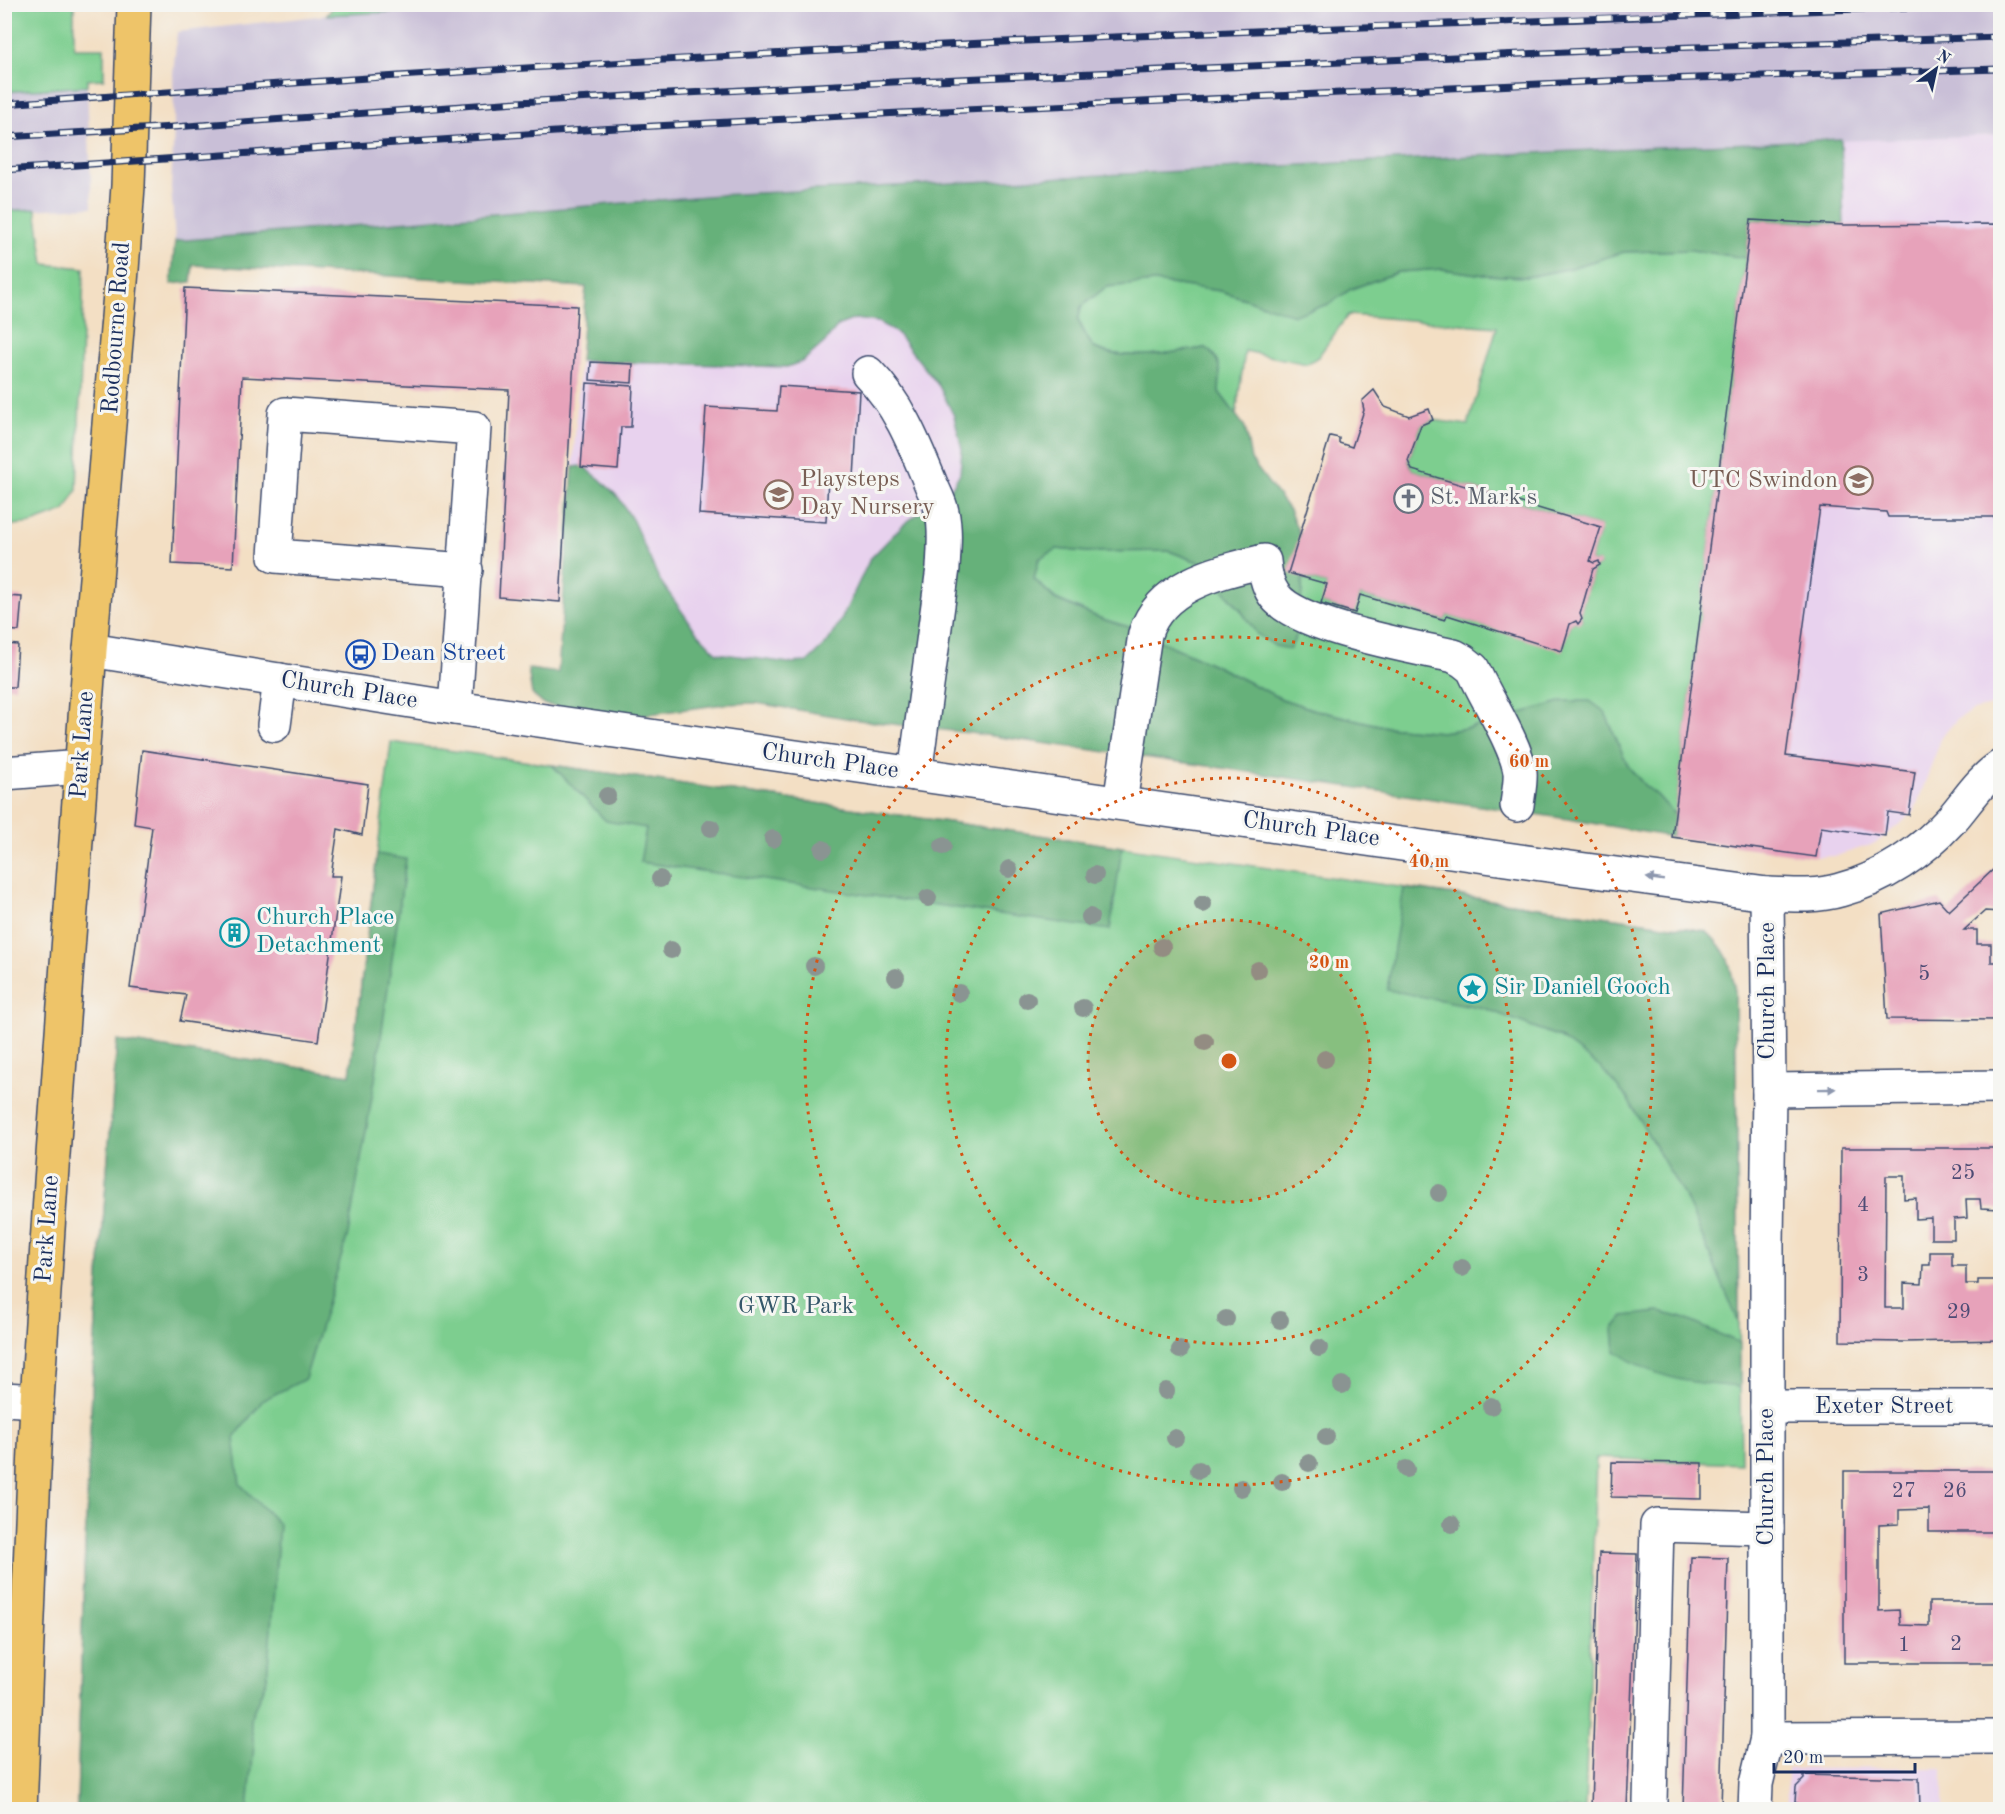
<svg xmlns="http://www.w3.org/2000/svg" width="2005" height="1814" font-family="'Old Standard TT',serif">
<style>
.built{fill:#e8d2ee}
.industrial{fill:#c9bfd7}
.green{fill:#7dce8f;stroke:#4c7e76;stroke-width:1.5}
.forest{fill:#66b17a;stroke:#40706c;stroke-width:1.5}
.building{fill:#e7a2ba}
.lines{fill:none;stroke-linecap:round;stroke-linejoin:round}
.minor-casing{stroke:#3b496d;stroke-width:36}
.major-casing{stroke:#3b496d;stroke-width:36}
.minor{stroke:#fff;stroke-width:33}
.major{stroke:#eec469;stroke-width:33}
.rail-casing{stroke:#1b2f5e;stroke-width:7}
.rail{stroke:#f6f6f2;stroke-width:4.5;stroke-dasharray:14;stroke-linecap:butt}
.tree{fill:#8a9492}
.oneway{fill:#8d97ae}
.ring{fill:none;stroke:#d45514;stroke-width:3;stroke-dasharray:3 6}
.labels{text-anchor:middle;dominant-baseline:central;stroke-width:6;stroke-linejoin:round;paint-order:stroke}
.number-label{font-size:21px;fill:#4e4c75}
.street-label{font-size:24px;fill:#1b2f5e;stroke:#f6f6f2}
.education-label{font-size:24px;fill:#785e54;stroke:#f6f6f2;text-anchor:start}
.worship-label{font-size:24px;fill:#5b616d;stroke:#f6f6f2;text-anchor:start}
.transit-label{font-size:24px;fill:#164399;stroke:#f6f6f2;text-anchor:start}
.culture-label{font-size:24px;fill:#0d838f;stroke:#f6f6f2;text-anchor:start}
.park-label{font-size:24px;fill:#34576a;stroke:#f6f6f2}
.centre{fill:#d45514;stroke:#f6f6f2;stroke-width:3}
.ring-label{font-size:18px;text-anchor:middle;font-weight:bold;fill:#d45514;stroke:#f6f6f2;stroke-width:6;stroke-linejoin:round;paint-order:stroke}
</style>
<rect width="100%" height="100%" fill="#f6f6f2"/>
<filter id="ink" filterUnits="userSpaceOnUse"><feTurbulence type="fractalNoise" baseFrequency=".0167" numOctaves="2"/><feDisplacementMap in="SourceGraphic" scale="12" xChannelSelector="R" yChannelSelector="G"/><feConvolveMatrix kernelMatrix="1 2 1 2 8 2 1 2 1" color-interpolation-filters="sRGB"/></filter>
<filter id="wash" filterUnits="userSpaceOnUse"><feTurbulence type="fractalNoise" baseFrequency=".008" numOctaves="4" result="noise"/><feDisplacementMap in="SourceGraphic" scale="24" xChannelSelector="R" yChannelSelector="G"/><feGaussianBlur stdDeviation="1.35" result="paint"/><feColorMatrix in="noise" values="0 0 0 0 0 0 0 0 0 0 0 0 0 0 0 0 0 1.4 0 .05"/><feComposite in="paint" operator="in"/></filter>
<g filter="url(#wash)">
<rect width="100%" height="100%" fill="#f3dfc4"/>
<!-- built -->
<g class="built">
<polygon points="2000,135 2000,704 1973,710 1957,719 1946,732 1941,739 1914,812 1880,840 1871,845 1835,856 1816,857 1672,837 1751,220 1844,225 1841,139"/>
<polygon points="855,319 878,322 897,333 939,386 954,416 962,449 960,473 951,489 841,620 827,643 807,662 789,663 717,653 695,630 659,579 633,521 583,466 573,467 580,361 787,367 803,361 824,343 839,325"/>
<polygon points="1943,1768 1943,1809 1787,1809 1787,1769"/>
</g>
<!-- industrial -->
<g class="industrial">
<polygon points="544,4 2000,5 2000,135 1592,150 719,195 175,241 171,187 174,127 173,73 177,32 327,15"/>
<polygon points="87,86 92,207 5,211 5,92"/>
</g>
<!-- green -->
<g class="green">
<polygon points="5,4 74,5 74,48 104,48 104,79 87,80 87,86 5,92"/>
<polygon points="335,5 335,4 544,5 327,15"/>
<polygon points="36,209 44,264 84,268 77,490 65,511 32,523 5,526 5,211"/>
<path d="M1691,250L1746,258L1675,815L1657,795L1645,786L1628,766L1616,741L1564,701L1469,728L1441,732L1387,727L1315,710L1282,699L1212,664L1129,627L1102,619L1056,599L1034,579L1039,559L1057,549L1087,552L1169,551L1201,563L1240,609L1257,634L1302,592L1303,578L1327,584L1322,603L1354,613L1360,595L1445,620L1447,615L1562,650L1570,624L1576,621L1578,623L1582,619L1580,614L1593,569L1600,565L1598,561L1594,563L1590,561L1601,527L1412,470L1408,461L1421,425L1433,420L1468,425L1497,327L1348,315L1318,357L1307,364L1245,351L1236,415L1219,392C1220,373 1223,359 1205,348C1178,352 1119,362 1095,348C1088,343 1083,328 1078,320L1081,306L1106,287L1155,282L1221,291L1294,314L1329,304L1351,289L1398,272L1442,269L1485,275L1527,277L1567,269L1624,252Z"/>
<path d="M391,742L1706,931C1729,953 1730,961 1735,992L1741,1464L1596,1458L1585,1809L77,1810C81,1647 86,1485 96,1323C102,1229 110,1135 117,1041L350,1075Z"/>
</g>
<!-- forest -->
<g class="forest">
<path d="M1841,139L1844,225L1751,220L1746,258L1691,250L1624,252L1567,269L1527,277L1485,275L1442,269L1398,272L1351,289L1329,304L1294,315L1221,291L1155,282L1106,287L1081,307L1078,321C1083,328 1088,343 1095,348C1119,362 1178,352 1205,348C1223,359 1220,373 1219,392L1245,427L1251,460L1289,510L1304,544L1302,592L1297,634L1290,649L1275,646L1257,634L1240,609L1201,563L1169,551L1087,552L1057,549L1039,559L1034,579L1055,599L1102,619L1129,627L1212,664L1282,699L1315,710L1387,727L1441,732L1469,728L1564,701H1590L1605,712L1628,766L1645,786L1657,795L1675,815L1672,837L1568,819L1215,767L978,734L858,720L756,703L725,704L642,715L609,717L543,704L532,694L528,669L558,673L573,467L583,466L600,479L619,498L633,521L659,579L695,630L717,653L789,663L807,662L827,643L841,620L870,559L903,525L951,489L960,473L962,449L954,416L939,386L897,333L878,322L855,319L839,325L824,343L803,361L787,367L580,361L586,287L193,265L191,282L171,284L175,241L719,195L1592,150Z"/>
<polygon points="552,765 1122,847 1110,930 640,862 646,828 606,821"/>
<path d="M377,854L406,859L375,1080L348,1234L305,1379L263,1400L234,1438L240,1484L279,1524L267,1679L250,1719L254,1745L248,1809H77C81,1647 86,1485 96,1323C102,1229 110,1135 117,1041L350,1075Z"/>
<path d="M1404,888L1706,931C1729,953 1730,961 1735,992L1739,1323L1687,1201L1627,1098L1602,1069L1559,1037L1484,1008L1387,990Z"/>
<path d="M1659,1312L1683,1318L1740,1343V1387C1690,1383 1657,1380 1615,1351L1613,1329L1624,1316Z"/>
</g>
<g id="blocks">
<!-- building -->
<g class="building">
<polygon points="1751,220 1844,225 2000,224 2000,517 1888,517 1886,512 1820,507 1786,756 1915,772 1909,815 1888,812 1885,836 1821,827 1816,857 1672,837"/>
<polygon points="185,288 577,306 560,602 499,597 509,390 242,377 233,567 172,564"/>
<polygon points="591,362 633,364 632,383 590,380"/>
<polygon points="587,383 633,386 631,427 621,427 618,470 581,467"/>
<polygon points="779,386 859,391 854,478 828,476 826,522 699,514 706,407 777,411"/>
<polygon points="1374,390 1385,407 1409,416 1429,409 1433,420 1421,425 1408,461 1412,470 1601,527 1590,561 1594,563 1599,561 1600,565 1593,569 1580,614 1582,619 1578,624 1576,621 1570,624 1562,651 1447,615 1445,620 1360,595 1355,613 1321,603 1327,584 1288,573 1330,436 1339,438 1339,443 1352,447 1364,410 1362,401"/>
<polygon points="4,596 22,597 19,631 4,630"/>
<polygon points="5,644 18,645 15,687 5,687"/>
<polygon points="142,750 368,784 362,835 338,829 331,876 341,876 318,1041 180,1021 186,995 130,988 152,827 134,824"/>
<polygon points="2000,861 2000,912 1985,911 1964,930 1977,930 1977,944 1991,944 1991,962 2000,962 2000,1020 1887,1019 1881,914 1939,900 1949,911 1998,865"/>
<polygon points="1841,1148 2000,1148 2000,1209 1981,1208 1980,1199 1966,1199 1967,1218 1954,1219 1954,1239 1931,1239 1931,1218 1916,1219 1916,1198 1904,1199 1904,1176 1886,1176 1885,1308 1904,1308 1904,1283 1922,1284 1923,1265 1930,1265 1930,1252 1952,1252 1952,1266 1966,1266 1966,1284 1978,1284 1978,1280 2000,1280 2000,1340 1904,1342 1840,1341"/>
<polygon points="1612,1462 1702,1463 1702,1499 1611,1497"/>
<polygon points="1844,1471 2000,1471 2000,1532 1929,1532 1929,1509 1899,1510 1899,1524 1879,1525 1879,1611 1899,1610 1900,1625 1929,1626 1929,1602 2000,1602 2000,1663 1844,1663"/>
<polygon points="1599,1553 1637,1554 1627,1809 1591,1808"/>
<polygon points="1691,1557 1728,1558 1721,1809 1683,1809"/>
<polygon points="1804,1775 1919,1778 1920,1809 1803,1809 1795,1802 1796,1787 1804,1779"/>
</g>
</g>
</g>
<g filter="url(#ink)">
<use href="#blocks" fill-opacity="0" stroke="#3b496d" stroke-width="1.5"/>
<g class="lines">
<defs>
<g id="minor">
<path d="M868,373C898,403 914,443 930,482C934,492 940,502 942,512C946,530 944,550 943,568L915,774"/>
<path d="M90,650L455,708L1541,864L1767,894C1791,895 1817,897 1840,890C1882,879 1922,852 1951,820C1967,802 1979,781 2000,767"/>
<polyline points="455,708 474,428 285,414 275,556 466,570"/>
<polyline points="274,725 280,680"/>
<polyline points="4,773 81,767"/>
<path d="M1120,803L1145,634C1161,584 1219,572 1264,561C1265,573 1267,586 1275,596C1298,627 1414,647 1454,656L1463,661L1473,669C1485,697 1516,744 1520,772C1521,782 1518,795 1517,805"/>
<polyline points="1769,1090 2000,1087"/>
<polyline points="4,1399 37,1401"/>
<polyline points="1767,1407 2000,1407"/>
<polyline points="1767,1738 2000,1737"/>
<polyline points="1650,1802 1657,1525 1767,1528"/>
<polyline points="1755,1810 1756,1784 1767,1738 1767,1244 1769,1090 1767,894"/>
</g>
<polyline id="major" points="20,1810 37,1401 51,1182 90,650 122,270 128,186 134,4"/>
</defs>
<!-- minor casing -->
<use href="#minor" class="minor-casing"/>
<!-- major casing -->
<use href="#major" class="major-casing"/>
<!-- minor -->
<use href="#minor" class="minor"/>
<!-- major -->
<use href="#major" class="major"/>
<defs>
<g id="rail">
<path d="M4,104C421,72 838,48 1255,31C1502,21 1749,13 1995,4"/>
<polyline points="4,137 174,127 518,102 893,82 1633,49 2000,37"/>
<polyline points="4,170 599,129 900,113 1629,80 2000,69"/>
</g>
</defs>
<!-- rail casing -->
<use href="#rail" class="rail-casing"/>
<!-- rail -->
<use href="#rail" class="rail"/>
</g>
<!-- trees -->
<g class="tree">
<circle cx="607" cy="796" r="9"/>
<circle cx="711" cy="828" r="9"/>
<circle cx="773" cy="839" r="9"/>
<circle cx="943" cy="846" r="9"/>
<circle cx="823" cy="849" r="9"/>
<circle cx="1009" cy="869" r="9"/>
<circle cx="1095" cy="875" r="9"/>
<circle cx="660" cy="879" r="9"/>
<circle cx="928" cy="898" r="9"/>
<circle cx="1203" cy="904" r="9"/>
<circle cx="1090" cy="917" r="9"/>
<circle cx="1162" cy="947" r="9"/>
<circle cx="671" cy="950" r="9"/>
<circle cx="814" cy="966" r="9"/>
<circle cx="1258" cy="970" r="9"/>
<circle cx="896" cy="977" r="9"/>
<circle cx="959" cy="993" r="9"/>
<circle cx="1027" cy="1000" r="9"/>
<circle cx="1083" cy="1008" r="9"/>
<circle cx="1205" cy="1042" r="9"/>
<circle cx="1325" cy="1059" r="9"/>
<circle cx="1439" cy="1193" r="9"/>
<circle cx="1462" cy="1268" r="9"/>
<circle cx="1226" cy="1319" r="9"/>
<circle cx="1280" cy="1320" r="9"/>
<circle cx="1319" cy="1348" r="9"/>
<circle cx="1180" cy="1350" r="9"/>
<circle cx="1342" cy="1385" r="9"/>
<circle cx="1166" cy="1391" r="9"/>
<circle cx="1491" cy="1406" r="9"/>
<circle cx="1326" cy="1437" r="9"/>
<circle cx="1175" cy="1438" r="9"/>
<circle cx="1309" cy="1463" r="9"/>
<circle cx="1406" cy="1469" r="9"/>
<circle cx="1199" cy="1470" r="9"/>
<circle cx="1282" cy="1482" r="9"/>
<circle cx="1241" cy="1488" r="9"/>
<circle cx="1452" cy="1524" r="9"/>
</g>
<!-- one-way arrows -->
<defs><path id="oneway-solid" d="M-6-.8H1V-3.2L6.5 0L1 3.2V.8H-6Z" transform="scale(1.5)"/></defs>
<g class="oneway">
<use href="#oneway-solid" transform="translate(1655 879) rotate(-172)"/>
<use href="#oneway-solid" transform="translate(1827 1089) rotate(-1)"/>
</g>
</g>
<!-- distance rings -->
<circle cx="1229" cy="1061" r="141" fill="#d45514" fill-opacity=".12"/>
<g class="ring">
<circle cx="1229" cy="1061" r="141"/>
<circle cx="1229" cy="1061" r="283"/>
<circle cx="1229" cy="1061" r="424"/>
</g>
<!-- icons -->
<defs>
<symbol id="school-ring" viewBox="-11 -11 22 22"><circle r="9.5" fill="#f6f6f2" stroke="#8d6e63" stroke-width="1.5"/><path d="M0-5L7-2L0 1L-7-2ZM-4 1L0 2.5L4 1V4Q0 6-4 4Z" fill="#8d6e63"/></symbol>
<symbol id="church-ring" viewBox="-11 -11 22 22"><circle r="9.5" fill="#f6f6f2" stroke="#6b7280" stroke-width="1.5"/><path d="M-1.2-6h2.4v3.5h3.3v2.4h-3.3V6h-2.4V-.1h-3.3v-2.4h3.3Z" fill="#6b7280"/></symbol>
<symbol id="bus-ring" viewBox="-11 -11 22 22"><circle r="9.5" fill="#f6f6f2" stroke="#1a4fb4" stroke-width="1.5"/><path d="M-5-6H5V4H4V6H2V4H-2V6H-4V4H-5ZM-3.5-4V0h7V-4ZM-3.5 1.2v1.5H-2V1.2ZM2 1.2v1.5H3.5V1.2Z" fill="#1a4fb4"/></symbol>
<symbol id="building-ring" viewBox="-11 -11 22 22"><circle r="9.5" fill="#f6f6f2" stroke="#0f9aa8" stroke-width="1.5"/><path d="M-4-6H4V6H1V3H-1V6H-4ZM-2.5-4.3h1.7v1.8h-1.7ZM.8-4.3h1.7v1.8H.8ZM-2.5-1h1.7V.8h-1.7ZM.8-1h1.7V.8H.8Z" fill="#0f9aa8"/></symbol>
<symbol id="sight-ring" viewBox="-11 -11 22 22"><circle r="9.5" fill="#f6f6f2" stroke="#0f9aa8" stroke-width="1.5"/><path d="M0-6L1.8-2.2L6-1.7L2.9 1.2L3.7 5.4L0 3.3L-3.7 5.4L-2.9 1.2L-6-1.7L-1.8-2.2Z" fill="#0f9aa8"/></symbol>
</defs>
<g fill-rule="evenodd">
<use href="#school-ring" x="1842" y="464" width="33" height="33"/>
<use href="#school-ring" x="762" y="478" width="33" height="33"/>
<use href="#church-ring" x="1392" y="482" width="33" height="33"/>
<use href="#bus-ring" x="344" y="638" width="33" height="33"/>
<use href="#building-ring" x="218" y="916" width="33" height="33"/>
<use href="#sight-ring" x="1456" y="972" width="33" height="33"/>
</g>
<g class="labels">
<!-- number labels -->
<g class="number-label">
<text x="1924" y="974">5</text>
<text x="1963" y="1173">25</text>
<text x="1863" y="1205">4</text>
<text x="1863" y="1275">3</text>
<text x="1959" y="1312">29</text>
<text x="1904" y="1491">27</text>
<text x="1955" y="1491">26</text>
<text x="1956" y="1644">2</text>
<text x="1904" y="1645">1</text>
</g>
<!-- street labels -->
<g class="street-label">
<text transform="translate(117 328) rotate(-86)">Rodbourne Road</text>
<text transform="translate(349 691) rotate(9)">Church Place</text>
<text transform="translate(83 745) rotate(-86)">Park Lane</text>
<text transform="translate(830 762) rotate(8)">Church Place</text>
<text transform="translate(1311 830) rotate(8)">Church Place</text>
<text transform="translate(1768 991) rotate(-90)">Church Place</text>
<text transform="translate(48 1229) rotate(-86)">Park Lane</text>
<text x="1884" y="1407">Exeter Street</text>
<text transform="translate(1767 1477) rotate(-90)">Church Place</text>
</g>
<!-- education labels -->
<g class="education-label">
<text x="800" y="480">Playsteps<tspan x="800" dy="28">Day Nursery</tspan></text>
<text x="1838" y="481" text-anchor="end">UTC Swindon</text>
</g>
<!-- worship labels -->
<g class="worship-label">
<text x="1430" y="498">St. Mark's</text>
</g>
<!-- transit labels -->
<g class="transit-label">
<text x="381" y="654">Dean Street</text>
</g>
<!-- culture labels -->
<g class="culture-label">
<text x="256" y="918">Church Place<tspan x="256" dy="28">Detachment</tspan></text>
<text x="1494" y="988">Sir Daniel Gooch</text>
</g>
<!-- park labels -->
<g class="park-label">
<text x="796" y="1307">GWR Park</text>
</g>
</g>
<circle cx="1229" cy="1061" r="9" class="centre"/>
<g class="ring-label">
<text x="1529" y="767">60 m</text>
<text x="1429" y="867">40 m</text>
<text x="1329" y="968">20 m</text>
</g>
<!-- margin -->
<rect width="2005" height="1814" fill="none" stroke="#f6f6f2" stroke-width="24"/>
<!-- north arrow -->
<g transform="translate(1936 69) rotate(33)" stroke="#f6f6f2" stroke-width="4.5" paint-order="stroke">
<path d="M0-4.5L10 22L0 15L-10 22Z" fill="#1b2f5e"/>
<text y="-9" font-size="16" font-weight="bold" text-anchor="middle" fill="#1b2f5e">N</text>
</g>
<!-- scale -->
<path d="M1774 1763v9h141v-9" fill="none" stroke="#1b2f5e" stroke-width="3"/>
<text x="1783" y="1763" font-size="18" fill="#1b2f5e" stroke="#f6f6f2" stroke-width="4.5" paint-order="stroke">20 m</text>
</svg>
